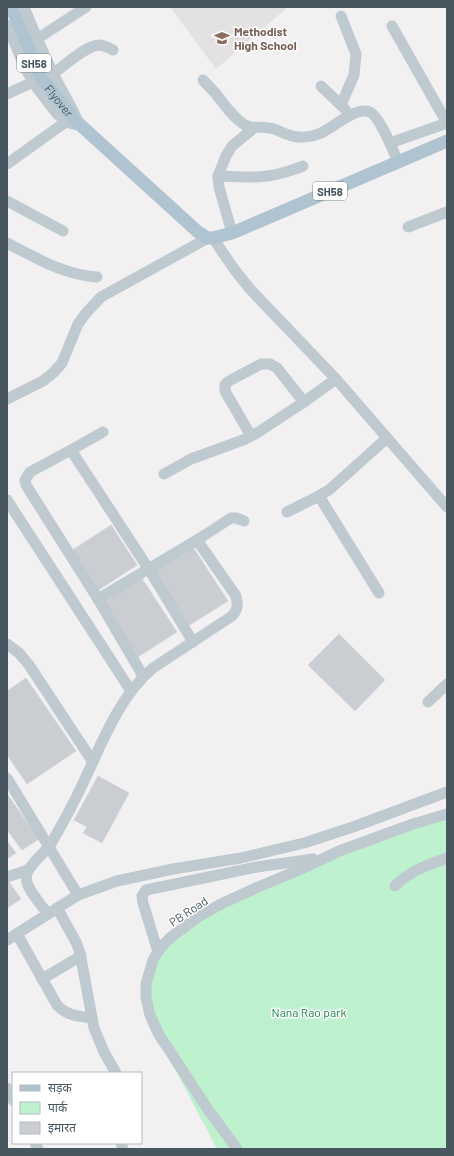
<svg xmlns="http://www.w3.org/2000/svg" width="454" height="1156" font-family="Barlow,'Noto Sans Devanagari',sans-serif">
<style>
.education{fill:#e4e1e3}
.green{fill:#bef1cd}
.building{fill:#caced3;stroke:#d4d7dc}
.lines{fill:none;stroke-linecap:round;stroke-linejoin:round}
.minor{stroke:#bec9d0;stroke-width:11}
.major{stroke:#afc3d0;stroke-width:13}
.labels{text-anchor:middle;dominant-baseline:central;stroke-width:3;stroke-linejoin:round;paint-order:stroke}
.shield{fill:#fff;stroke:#7e898f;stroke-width:1}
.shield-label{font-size:11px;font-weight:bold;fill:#47565f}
.education-label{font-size:12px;font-weight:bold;fill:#785e54;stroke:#fff;text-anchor:start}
.street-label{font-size:12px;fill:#47565f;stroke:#fff}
.park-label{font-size:12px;fill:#148441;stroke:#fff}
</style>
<rect width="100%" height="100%" fill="#f3f0f1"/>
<!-- education -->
<polygon class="education" points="170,7 288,7 216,69"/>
<!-- green -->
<polygon class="green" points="447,816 447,1149 217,1149 147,1016 153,951 245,889"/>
<!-- building -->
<g class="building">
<polygon points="111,525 137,565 97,591 71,551"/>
<polygon points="193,547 228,601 188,626 153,572"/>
<polygon points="141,577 177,632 138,657 102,602"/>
<polygon points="339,634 385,680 355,711 308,665"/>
<polygon points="26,678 76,751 27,784 7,755 7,691"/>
<polygon points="98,776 129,793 102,843 83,833 87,827 74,820"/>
<polygon points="7,794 39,839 22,850 7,830"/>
<polygon points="7,841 16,853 7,859"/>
<polygon points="7,879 21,899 7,908"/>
</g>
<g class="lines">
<!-- minor -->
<g class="minor">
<path d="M24,7C33,29 42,51 53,73C60,88 69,102 76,117"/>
<polyline points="341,16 356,54 354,75 341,105"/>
<polyline points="7,25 25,68 37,88 57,114 69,123 81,126"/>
<polyline points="392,26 447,123"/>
<polyline points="37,39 86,7"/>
<path d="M53,74C64,66 85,46 99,45C104,45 109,48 113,50"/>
<path d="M203,80C207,85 212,89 216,94C224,104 233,118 245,125C253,129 260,126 269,128C275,128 280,132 286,134C298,139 309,138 321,133C334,127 356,106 370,112C379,116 394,152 398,162"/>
<polyline points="321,86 345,109"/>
<polyline points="7,94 33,82"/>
<polyline points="390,143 447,123"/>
<polyline points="7,164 67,121"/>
<path d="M218,176C239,177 261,179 282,173C289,171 296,169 303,166"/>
<polyline points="7,201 63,231"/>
<polyline points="408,227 447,212"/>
<polyline points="232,233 219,187 218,176 226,156 232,146 254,128"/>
<polyline points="213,238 234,269 250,289 336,379 447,507"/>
<path d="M7,243C36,258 64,275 97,277"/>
<polyline points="7,399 43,381 54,372 62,363 78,324 86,313 101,297 208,238"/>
<polyline points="103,432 71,450 148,568 193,642"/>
<polyline points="251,436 225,391 225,385 229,381 261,364 270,364 277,368 304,402"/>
<polyline points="71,450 30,472 25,480 26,485 98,599"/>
<polyline points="164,474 191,459 243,440 257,433 304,402 336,379"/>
<polyline points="319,496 379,593"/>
<polyline points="7,500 131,691"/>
<polyline points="287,512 315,498 329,490 387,438"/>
<polyline points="197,540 231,518 236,518 244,521"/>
<polyline points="7,644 19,653 29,665 93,762"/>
<path d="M143,676L98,599L197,540L236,596C238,604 238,610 232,616L153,668C121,694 102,742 85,779C74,803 62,825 49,847L78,895L117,881L173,869L241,858L304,843L353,827L447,792"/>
<polyline points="428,702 447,684"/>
<path d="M7,778L49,847C42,854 33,862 28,871C20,883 41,904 48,914"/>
<polyline points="7,877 28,870"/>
<path d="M395,886C409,871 428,865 447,858"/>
<polyline points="57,908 76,942 80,953 94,1028 104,1052 116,1073"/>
<path d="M17,934L57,1005C67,1016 78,1016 92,1018"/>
<polyline points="7,940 78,895"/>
<polyline points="158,952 143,903 142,896 146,890 257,867 313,859"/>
<polyline points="42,979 81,956"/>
<polyline points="7,1088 13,1100"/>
<polyline points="35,1143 38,1149"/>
<polyline points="121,1143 123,1149"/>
<polyline points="237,1149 207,1108 158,1033 150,1015 146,998 146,984 153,960 160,948 171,937 198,917 221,904 258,887 308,866 339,851 413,824 447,814"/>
</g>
<!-- major -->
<path class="major" id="s1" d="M11,7L42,79L76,121L198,232L208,238H213L232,233L447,141"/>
</g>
<!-- icons -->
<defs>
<symbol id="school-bare" viewBox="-9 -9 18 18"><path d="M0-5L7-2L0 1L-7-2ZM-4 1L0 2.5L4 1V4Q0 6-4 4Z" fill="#8d6e63" stroke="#fff" stroke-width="2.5" paint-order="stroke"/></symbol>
</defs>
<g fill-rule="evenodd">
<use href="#school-bare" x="211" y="27" width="22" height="22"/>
</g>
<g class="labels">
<!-- shield labels -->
<g class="shield">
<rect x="17" y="54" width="34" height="18" rx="3"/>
<rect x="313" y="182" width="34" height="18" rx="3"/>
</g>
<g class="shield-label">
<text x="34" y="63">SH58</text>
<text x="330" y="191">SH58</text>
</g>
<!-- education labels -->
<g class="education-label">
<text x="234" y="31">Methodist<tspan x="234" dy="14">High School</tspan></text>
</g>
<!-- street labels -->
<g class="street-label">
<text stroke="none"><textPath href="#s1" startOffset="106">Flyover</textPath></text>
<text transform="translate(188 911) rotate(-34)">PB Road</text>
</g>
<!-- park labels -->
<g class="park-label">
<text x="309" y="1012">Nana Rao park</text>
</g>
</g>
<!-- border -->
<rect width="454" height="1156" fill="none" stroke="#47565f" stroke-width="16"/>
<!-- legend -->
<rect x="12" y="1072" width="130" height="72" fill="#ffffff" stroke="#b5bbbf"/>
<rect x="20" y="1085" width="20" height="6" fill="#afc3d0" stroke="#b5bbbf"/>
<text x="48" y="1092" font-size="12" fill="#47565f">सड़क</text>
<rect x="20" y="1102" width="20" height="12" fill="#bef1cd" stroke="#b5bbbf"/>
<text x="48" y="1112" font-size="12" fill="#47565f">पार्क</text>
<rect x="20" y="1122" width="20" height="12" fill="#caced3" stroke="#b5bbbf"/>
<text x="48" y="1132" font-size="12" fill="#47565f">इमारत</text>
</svg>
